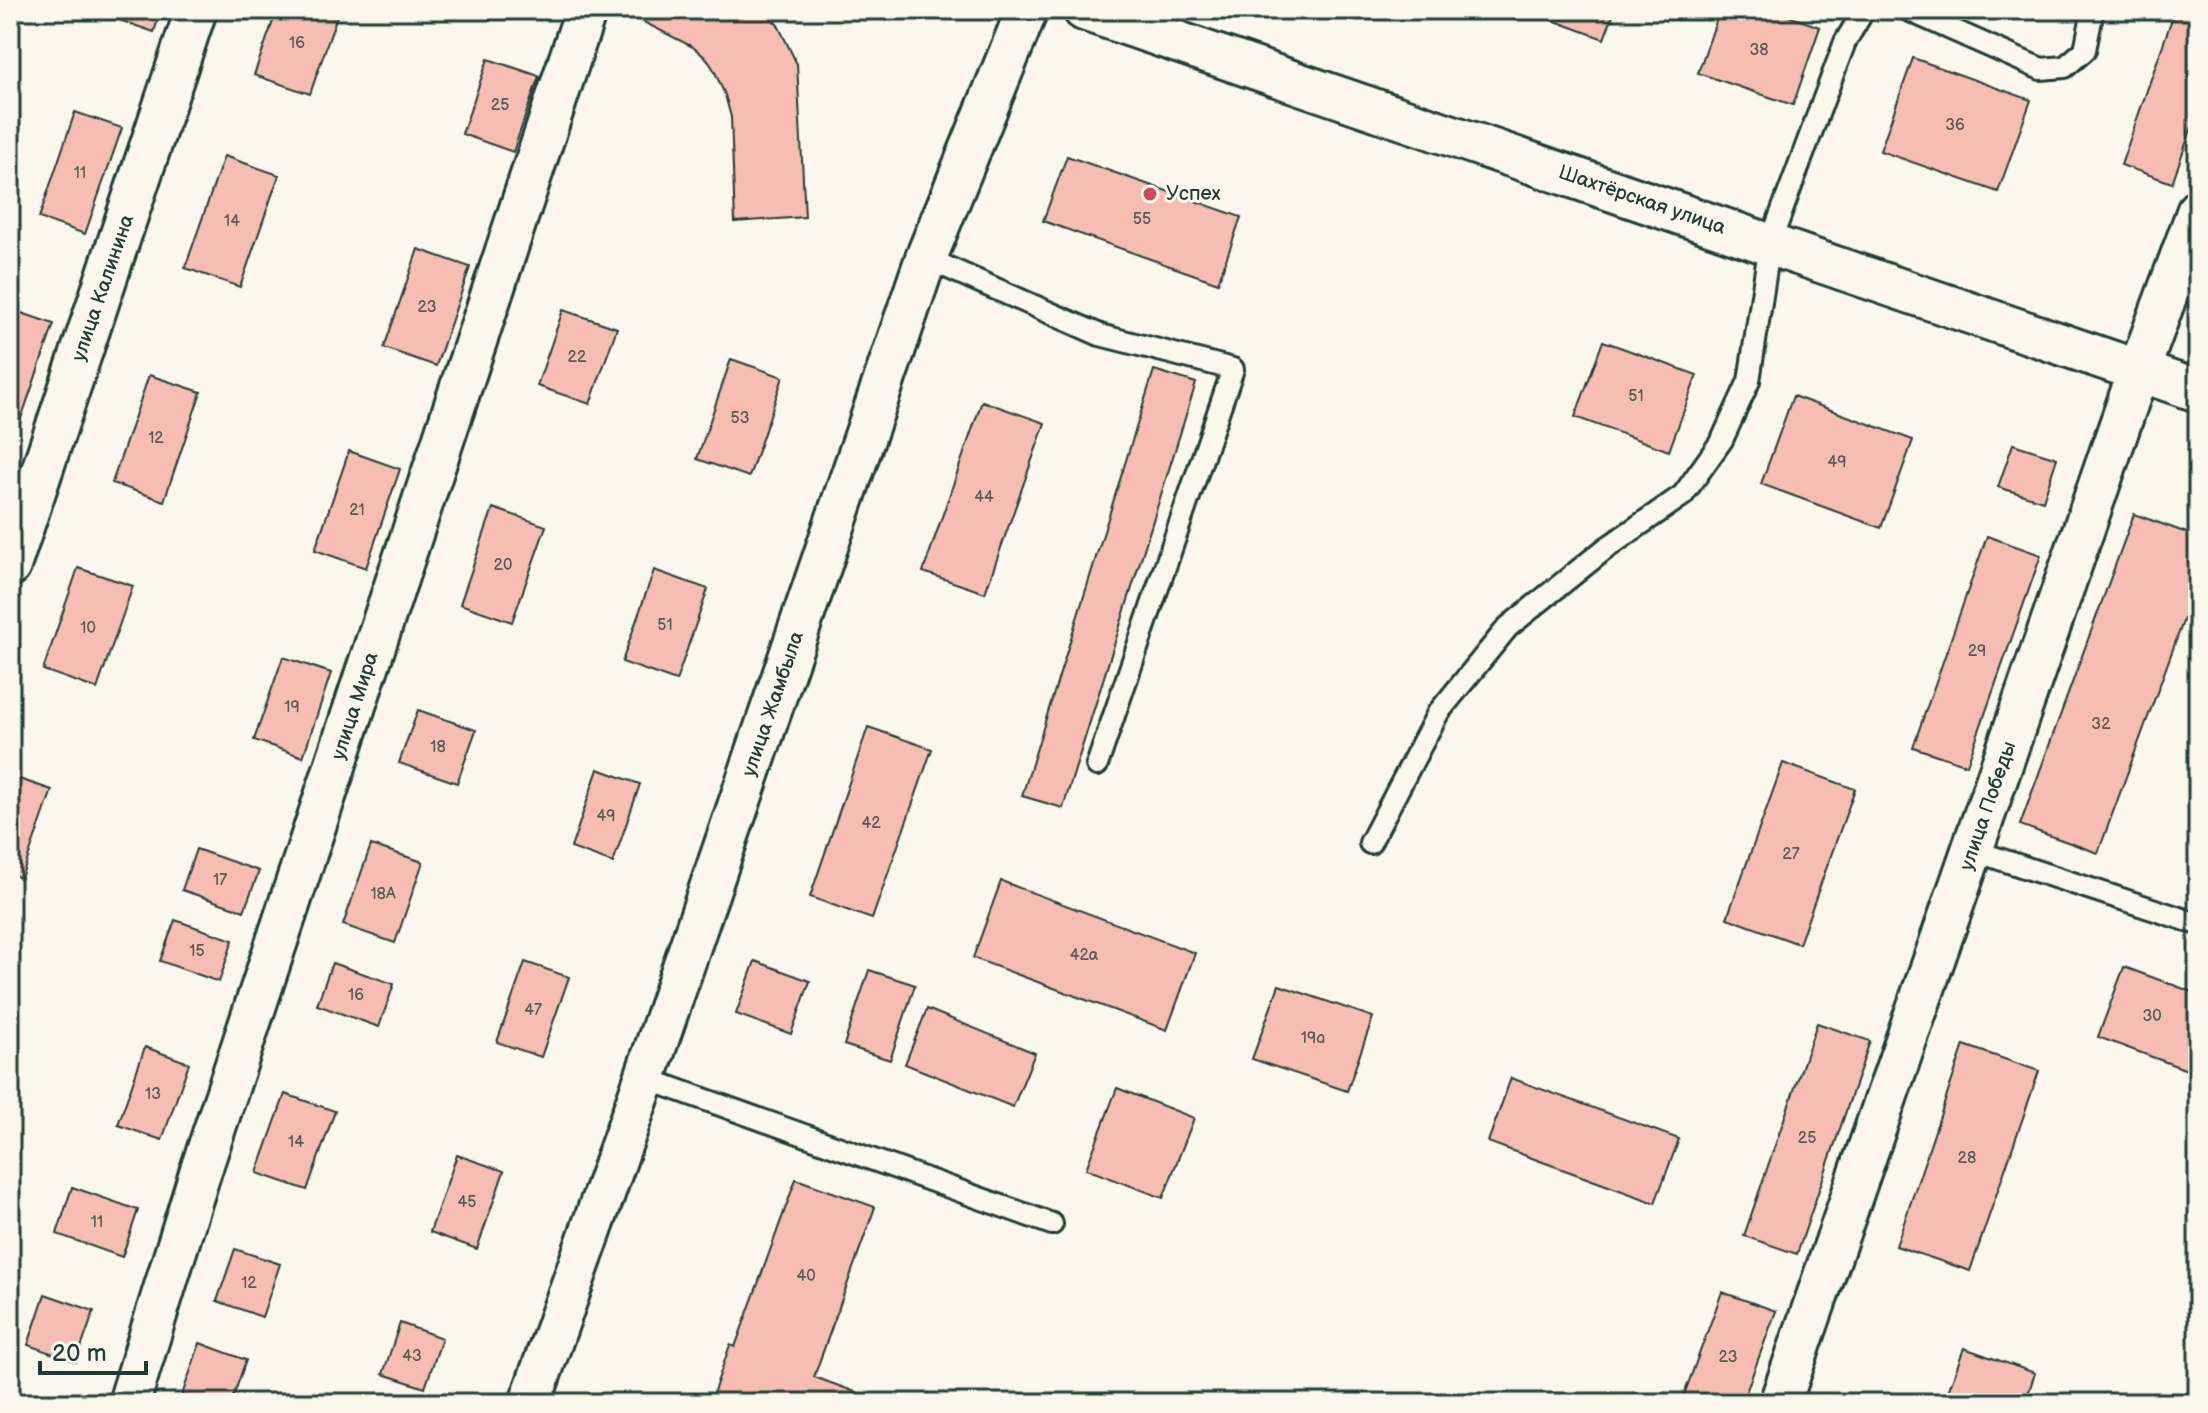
<svg xmlns="http://www.w3.org/2000/svg" width="2208" height="1413" font-family="'Balsamiq Sans',sans-serif">
<style>
.building{fill:#f8bdb2;stroke:#1f3d34;stroke-width:2}
.lines{fill:none;stroke-linecap:round;stroke-linejoin:round}
.service-casing{stroke:#1f3d34;stroke-width:26}
.minor-casing{stroke:#1f3d34;stroke-width:46}
.service{stroke:#fbf7ec;stroke-width:20}
.minor{stroke:#fbf7ec;stroke-width:40}
.poi-dot{fill:#d1495b;stroke:#fbf7ec;stroke-width:3}
.labels{text-anchor:middle;dominant-baseline:central;stroke-width:6;stroke-linejoin:round;paint-order:stroke}
.number-label{font-size:16px;fill:#555d54}
.poi-label{font-size:20px;fill:#1f3d34;stroke:#fbf7ec;text-anchor:start}
.street-label{font-size:20px;fill:#1f3d34;stroke:#fbf7ec}
</style>
<rect width="100%" height="100%" fill="#fbf7ec"/>
<filter id="ink" filterUnits="userSpaceOnUse"><feTurbulence type="fractalNoise" baseFrequency=".0125" numOctaves="2"/><feDisplacementMap in="SourceGraphic" scale="16" xChannelSelector="R" yChannelSelector="G"/><feConvolveMatrix kernelMatrix="1 2 1 2 8 2 1 2 1" color-interpolation-filters="sRGB"/></filter>
<g filter="url(#ink)">
<!-- building -->
<g class="building">
<polygon points="113,10 161,10 154,32 110,17"/>
<polygon points="277,10 339,10 310,94 254,75"/>
<polygon points="620,10 764,10 778,25 797,64 805,217 735,222 731,117 725,95 714,70 707,59 693,47"/>
<polygon points="1525,10 1615,10 1604,39"/>
<polygon points="1720,10 1771,10 1820,27 1793,105 1698,73"/>
<polygon points="2175,10 2198,10 2198,110 2172,183 2121,165"/>
<polygon points="1913,58 2031,100 1998,192 1880,151"/>
<polygon points="488,59 539,76 513,152 462,134"/>
<polygon points="75,112 122,128 85,234 39,218"/>
<polygon points="224,156 279,175 240,287 185,268"/>
<polygon points="1067,156 1241,217 1218,283 1043,221"/>
<polygon points="418,249 470,267 436,366 384,348"/>
<polygon points="10,309 54,324 16,433 10,431"/>
<polygon points="563,310 617,328 590,404 537,386"/>
<polygon points="1603,341 1697,375 1669,451 1575,417"/>
<polygon points="731,359 783,377 749,477 697,459"/>
<polygon points="1154,370 1196,383 1063,808 1022,796"/>
<polygon points="149,375 201,392 164,501 112,483"/>
<polygon points="1793,396 1913,440 1881,528 1761,484"/>
<polygon points="982,401 1045,423 985,593 923,572"/>
<polygon points="2013,444 2057,458 2043,501 1998,487"/>
<polygon points="349,451 400,469 366,568 315,550"/>
<polygon points="493,508 546,526 512,622 460,604"/>
<polygon points="2134,514 2198,537 2198,624 2184,619 2098,853 2020,825"/>
<polygon points="1987,536 2041,555 1967,765 1913,747"/>
<polygon points="78,568 133,586 97,689 43,670"/>
<polygon points="654,570 708,589 676,681 622,662"/>
<polygon points="283,657 331,673 303,757 254,740"/>
<polygon points="418,710 476,730 457,783 399,763"/>
<polygon points="868,727 932,749 872,919 810,897"/>
<polygon points="1783,763 1855,789 1799,944 1727,918"/>
<polygon points="598,769 640,784 613,863 571,848"/>
<polygon points="10,776 52,790 21,878 10,874"/>
<polygon points="371,845 423,862 395,943 343,925"/>
<polygon points="196,849 259,871 244,911 182,890"/>
<polygon points="1001,881 1195,953 1167,1030 973,958"/>
<polygon points="175,920 233,940 219,982 160,961"/>
<polygon points="755,961 810,981 791,1034 736,1014"/>
<polygon points="525,962 569,977 541,1057 497,1042"/>
<polygon points="332,963 394,984 379,1027 317,1005"/>
<polygon points="2124,967 2198,994 2198,1074 2098,1037"/>
<polygon points="869,970 915,985 890,1060 844,1045"/>
<polygon points="1279,985 1373,1017 1347,1091 1252,1059"/>
<polygon points="927,1009 1035,1053 1013,1107 905,1064"/>
<polygon points="1817,1023 1870,1041 1797,1254 1744,1236"/>
<polygon points="1964,1045 2039,1071 1970,1271 1896,1246"/>
<polygon points="145,1047 189,1063 162,1140 118,1125"/>
<polygon points="1511,1078 1679,1139 1655,1203 1488,1142"/>
<polygon points="1117,1088 1194,1118 1163,1198 1086,1169"/>
<polygon points="285,1094 335,1111 307,1190 257,1173"/>
<polygon points="457,1155 504,1171 477,1249 430,1232"/>
<polygon points="796,1179 875,1207 814,1377 886,1403 710,1403 730,1345 735,1347"/>
<polygon points="72,1187 138,1210 122,1257 57,1234"/>
<polygon points="235,1249 280,1264 262,1317 217,1301"/>
<polygon points="1722,1292 1776,1311 1742,1403 1681,1403"/>
<polygon points="45,1294 94,1311 76,1362 28,1345"/>
<polygon points="400,1323 442,1338 425,1388 383,1374"/>
<polygon points="200,1343 246,1360 231,1403 187,1403 180,1401"/>
<polygon points="1964,1348 2035,1373 2025,1403 1944,1403"/>
</g>
<g class="lines">
<defs>
<g id="service">
<polyline points="1908,10 2041,69 2065,67 2085,50 2093,10"/>
<polyline points="926,258 1100,335 1233,369 1097,765"/>
<polyline points="1370,843 1438,713 1508,627 1605,549 1683,495 1722,440 1749,381 1770,243 1845,42 1864,10"/>
<polyline points="1972,850 2198,924"/>
<polyline points="645,1078 1052,1224"/>
</g>
<g id="minor">
<polyline points="1084,10 2198,391"/>
<polyline points="10,566 196,10"/>
<polyline points="129,1403 200,1173 586,10"/>
<polyline points="530,1403 645,1078 926,258 1027,10"/>
<polyline points="1780,1403 2139,370 2198,210"/>
</g>
</defs>
<!-- service casing -->
<use href="#service" class="service-casing"/>
<!-- minor casing -->
<use href="#minor" class="minor-casing"/>
<!-- service -->
<use href="#service" class="service"/>
<!-- minor -->
<use href="#minor" class="minor"/>
</g>
</g>
<!-- markers -->
<circle class="poi-dot" cx="1150" cy="194" r="8"/>
<g class="labels">
<!-- number labels -->
<g class="number-label">
<text x="297" y="43">16</text>
<text x="1759" y="50">38</text>
<text x="500" y="105">25</text>
<text x="1955" y="125">36</text>
<text x="80" y="173">11</text>
<text x="1142" y="219">55</text>
<text x="232" y="221">14</text>
<text x="427" y="307">23</text>
<text x="577" y="357">22</text>
<text x="1636" y="396">51</text>
<text x="740" y="418">53</text>
<text x="156" y="438">12</text>
<text x="1837" y="462">49</text>
<text x="984" y="497">44</text>
<text x="357" y="510">21</text>
<text x="503" y="565">20</text>
<text x="665" y="625">51</text>
<text x="88" y="628">10</text>
<text x="1977" y="651">29</text>
<text x="292" y="707">19</text>
<text x="2101" y="724">32</text>
<text x="438" y="747">18</text>
<text x="606" y="816">49</text>
<text x="871" y="823">42</text>
<text x="1791" y="854">27</text>
<text x="220" y="880">17</text>
<text x="383" y="894">18А</text>
<text x="197" y="951">15</text>
<text x="1084" y="955">42а</text>
<text x="356" y="995">16</text>
<text x="533" y="1010">47</text>
<text x="2152" y="1016">30</text>
<text x="1313" y="1038">19a</text>
<text x="153" y="1094">13</text>
<text x="1807" y="1138">25</text>
<text x="296" y="1142">14</text>
<text x="1967" y="1158">28</text>
<text x="467" y="1202">45</text>
<text x="97" y="1222">11</text>
<text x="806" y="1276">40</text>
<text x="249" y="1283">12</text>
<text x="412" y="1356">43</text>
<text x="1728" y="1357">23</text>
</g>
<!-- poi labels -->
<g class="poi-label">
<text x="1166" y="194">Успех</text>
</g>
<!-- street labels -->
<g class="street-label">
<text transform="translate(1642 200) rotate(19)">Шахтёрская улица</text>
<text transform="translate(103 288) rotate(-71)">улица Калинина</text>
<text transform="translate(773 704) rotate(-71)">улица Жамбыла</text>
<text transform="translate(355 706) rotate(-72)">улица Мира</text>
<text transform="translate(1988 806) rotate(-71)">улица Победы</text>
</g>
</g>
<!-- margin -->
<rect width="2208" height="1413" fill="none" stroke="#fbf7ec" stroke-width="40"/>
<rect x="20" y="20" width="2168" height="1373" fill="none" stroke="#1f3d34" stroke-width="3" filter="url(#ink)"/>
<!-- scale -->
<path d="M40 1361v12h106v-12" fill="none" stroke="#1f3d34" stroke-width="4"/>
<text x="52" y="1361" font-size="24" fill="#1f3d34" stroke="#fbf7ec" stroke-width="6" paint-order="stroke">20 m</text>
</svg>
